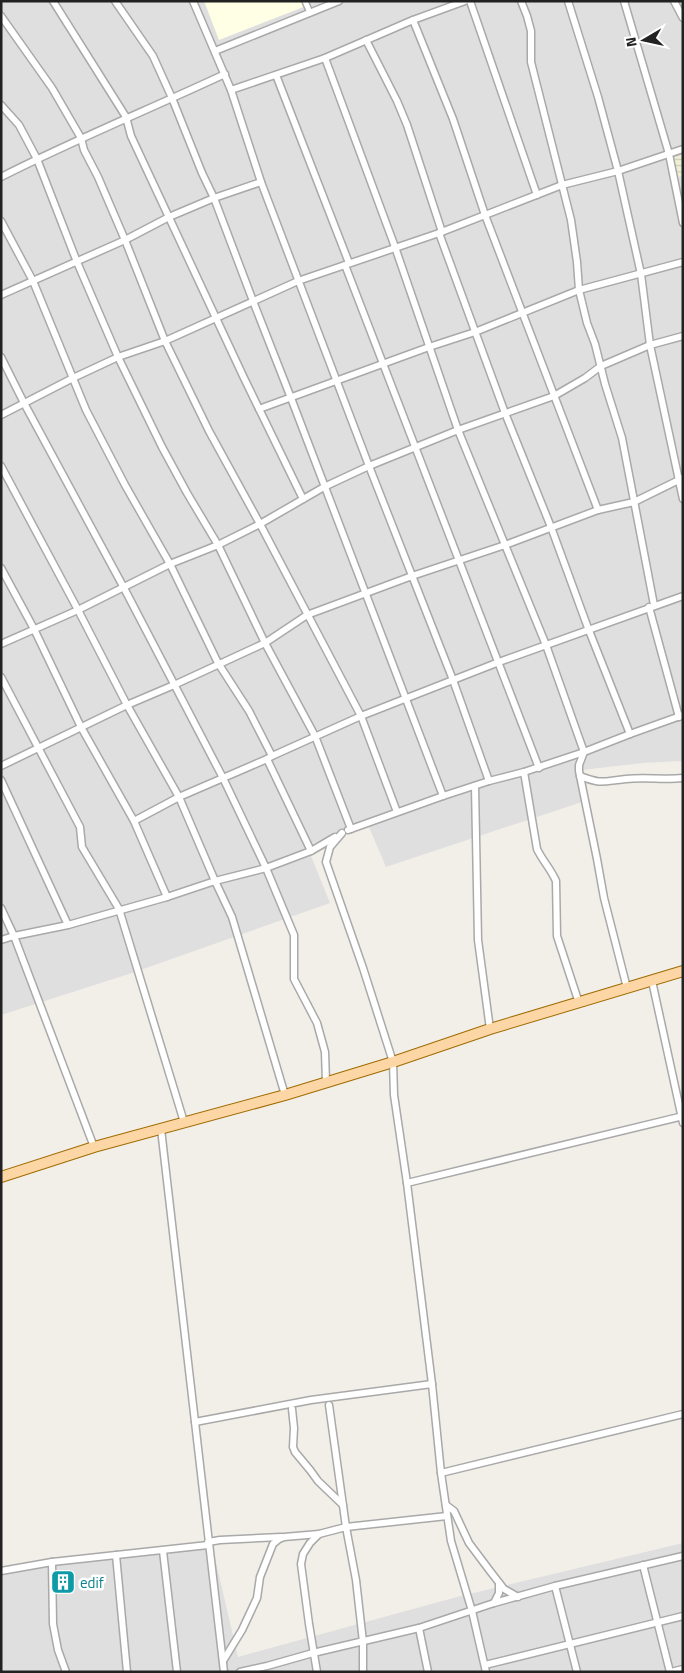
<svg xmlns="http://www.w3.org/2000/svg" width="684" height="1673" font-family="'Titillium Web',sans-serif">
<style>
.residential{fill:#e0dfdf}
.education{fill:#ffffe5}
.farmland{fill:url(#farmland-rules)}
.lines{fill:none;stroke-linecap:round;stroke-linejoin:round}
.pedestrian-casing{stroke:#a9a9a9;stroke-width:8}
.minor-casing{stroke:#a9a9a9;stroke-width:9}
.primary-casing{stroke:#a06b00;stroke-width:12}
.pedestrian{stroke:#fff;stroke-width:5}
.minor{stroke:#fff;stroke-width:6}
.primary{stroke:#fcd6a4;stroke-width:10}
.labels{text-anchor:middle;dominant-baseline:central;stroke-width:5;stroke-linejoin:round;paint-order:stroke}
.culture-label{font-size:15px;fill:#0d838f;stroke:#fff;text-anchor:start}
</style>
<defs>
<pattern id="farmland-rules" width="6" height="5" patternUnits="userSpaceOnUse" patternTransform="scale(1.25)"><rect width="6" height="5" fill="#eef0d5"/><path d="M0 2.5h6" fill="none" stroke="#ccceb7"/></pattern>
</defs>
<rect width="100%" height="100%" fill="#f2efe9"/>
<!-- residential -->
<g class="residential">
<polygon points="1,1 683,1 683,761 643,763 582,770 585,801 386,867 366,820 307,846 330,903 132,973 1,1015"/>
<polygon points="211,1541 238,1657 457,1597 683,1543 683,1672 1,1672 1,1570 54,1559"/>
</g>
<!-- education -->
<polygon class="education" points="204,1 304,1 306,6 219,40"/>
<!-- farmland -->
<polygon class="farmland" points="683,154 683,176 677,177 674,156 677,157"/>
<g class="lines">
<defs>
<polyline id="pedestrian" points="305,1 310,13"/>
<g id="minor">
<polyline points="53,1 126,117 131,136 244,378 303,499"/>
<polyline points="115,1 153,56 172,98 202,173 214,198 253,301 291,398 443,796"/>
<polyline points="193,1 231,90 261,182 369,466 453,680 489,781"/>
<polyline points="470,1 537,195"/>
<polyline points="521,1 527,16 531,31 531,62 571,220 577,262 579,290 587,323 595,344 605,384 622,438 654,605"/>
<polyline points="568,1 598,97 618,171 641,274 650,345 683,499"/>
<polyline points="624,1 669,154 683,223"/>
<polyline points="674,1 683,18"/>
<polyline points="1,16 52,88 81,138 84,150 98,177 125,240 165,341 209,431 260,524 361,716 397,812"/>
<polyline points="413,20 453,119 485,215 598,510"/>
<polyline points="366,40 397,101 407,125 442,232"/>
<polyline points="215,51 339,1"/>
<polyline points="325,58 395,247 458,430 546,645 584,752 579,765 579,771 597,859 604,898 627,988"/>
<polyline points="276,75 349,263"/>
<polyline points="231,90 325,58 413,20 465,1"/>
<polyline points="1,105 19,125 37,159 77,262 118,357 162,447 187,493 218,545 265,643 315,736 351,829"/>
<path d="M1,177C74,140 150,109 225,74"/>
<polyline points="1,221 33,281 86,410 125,485 170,564 218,663 249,711 272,756"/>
<polyline points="439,233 505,413 551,527 588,628 630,734"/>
<polyline points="345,265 539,768"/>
<polyline points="1,295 125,240 169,217 214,198 261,182"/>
<polyline points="1,357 24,403 124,588 223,778 266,868 294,935 294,979 317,1023 325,1052 326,1082"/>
<polyline points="259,409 429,347 475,332 579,290 683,262"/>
<polyline points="1,415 73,378 118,357 165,341 298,281 439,233 562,185 618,171 683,149"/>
<polyline points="1,466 78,610 127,705 179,797 215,881 232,917 285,1095"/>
<polyline points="1,568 34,629 81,727 134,821 167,897"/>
<polyline points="649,607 679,717"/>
<polyline points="1,644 78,610 170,564 218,545 260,524 324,487 369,466 458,430 554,396 585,378 601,366 650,345 683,336"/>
<polyline points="1,677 80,827 82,847 119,909 184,1122"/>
<polyline points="267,759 311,851"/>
<polyline points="1,766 127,705 174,685 265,643 307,615 412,576 505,545 598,510 634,502 683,478"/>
<path d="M524,772L537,849C542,860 551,869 556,881L557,936L579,1003"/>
<path d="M580,776C603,785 603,781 626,779C645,777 664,780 683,778"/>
<polyline points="1,780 68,925"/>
<polyline points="475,786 478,940 490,1029"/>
<polyline points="134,821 179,797 267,759 272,756 361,716 499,662 683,596"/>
<polyline points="348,830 443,796 489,781 524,772 584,752 630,734 683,715"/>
<polyline points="342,833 330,847 326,862 363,968 393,1062 394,1095 407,1183 432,1384 441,1473 451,1541 472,1611 486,1672"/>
<polyline points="1,908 14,936 94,1147"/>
<polyline points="1,940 14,936 68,925 167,897 215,881 266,868 311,851 335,837"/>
<polyline points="652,981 683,1123"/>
<polyline points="161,1129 224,1672"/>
<polyline points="407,1183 683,1116"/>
<polyline points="329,1405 346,1527 356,1580 363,1642 363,1672"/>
<polyline points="292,1409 294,1428 293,1447 295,1452 310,1470 318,1481 343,1505"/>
<polyline points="195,1422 311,1400 432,1384"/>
<polyline points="441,1473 683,1414"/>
<polyline points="446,1505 454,1511 469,1543 490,1571 504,1589 518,1597"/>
<polyline points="208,1542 220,1540 281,1537"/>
<polyline points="163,1551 177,1672"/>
<polyline points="116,1555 127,1672"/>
<polyline points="52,1562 53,1624 58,1650 66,1672"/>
<polyline points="643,1565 670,1672"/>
<polyline points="1,1571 52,1562 208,1545"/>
<polyline points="555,1586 577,1672"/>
<polyline points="494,1603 499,1593 499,1583"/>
<polyline points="419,1628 428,1672"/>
<polyline points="223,1661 242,1630 257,1598 260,1577 273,1544 279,1539 284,1537 319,1534"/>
<polyline points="485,1665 683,1616"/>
<polyline points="240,1672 267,1666 313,1653 419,1628 494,1603 555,1586 683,1556"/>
<polyline points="317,1672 309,1624 301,1564 303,1554 310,1543 319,1534 346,1527 447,1516"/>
<polyline points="671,1672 683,1669"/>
</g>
<polyline id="primary" points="1,1177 94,1147 285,1095 393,1062 490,1029 683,971"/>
</defs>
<!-- pedestrian casing -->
<use href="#pedestrian" class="pedestrian-casing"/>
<!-- minor casing -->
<use href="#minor" class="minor-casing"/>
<!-- primary casing -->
<use href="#primary" class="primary-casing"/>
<!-- pedestrian -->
<use href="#pedestrian" class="pedestrian"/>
<!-- minor -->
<use href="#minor" class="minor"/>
<!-- primary -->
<use href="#primary" class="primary"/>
</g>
<!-- icons -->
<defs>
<symbol id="building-square" viewBox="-11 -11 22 22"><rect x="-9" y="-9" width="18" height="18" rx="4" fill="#0f9aa8" stroke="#fff"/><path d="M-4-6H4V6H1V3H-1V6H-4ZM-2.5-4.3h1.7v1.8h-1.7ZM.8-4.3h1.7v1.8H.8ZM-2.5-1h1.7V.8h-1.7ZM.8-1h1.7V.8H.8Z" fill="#fff"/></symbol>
</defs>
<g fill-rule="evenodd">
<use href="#building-square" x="49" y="1568" width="28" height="28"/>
</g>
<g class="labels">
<!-- culture labels -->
<g class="culture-label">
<text x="80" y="1582">edif</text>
</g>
</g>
<!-- border -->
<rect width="684" height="1673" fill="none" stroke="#222222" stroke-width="5"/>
<!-- north arrow -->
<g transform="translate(644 40) rotate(261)" stroke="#ffffff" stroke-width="4" paint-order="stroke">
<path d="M0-4L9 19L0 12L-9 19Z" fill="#222222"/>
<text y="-8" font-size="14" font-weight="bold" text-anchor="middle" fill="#222222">N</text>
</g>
</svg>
